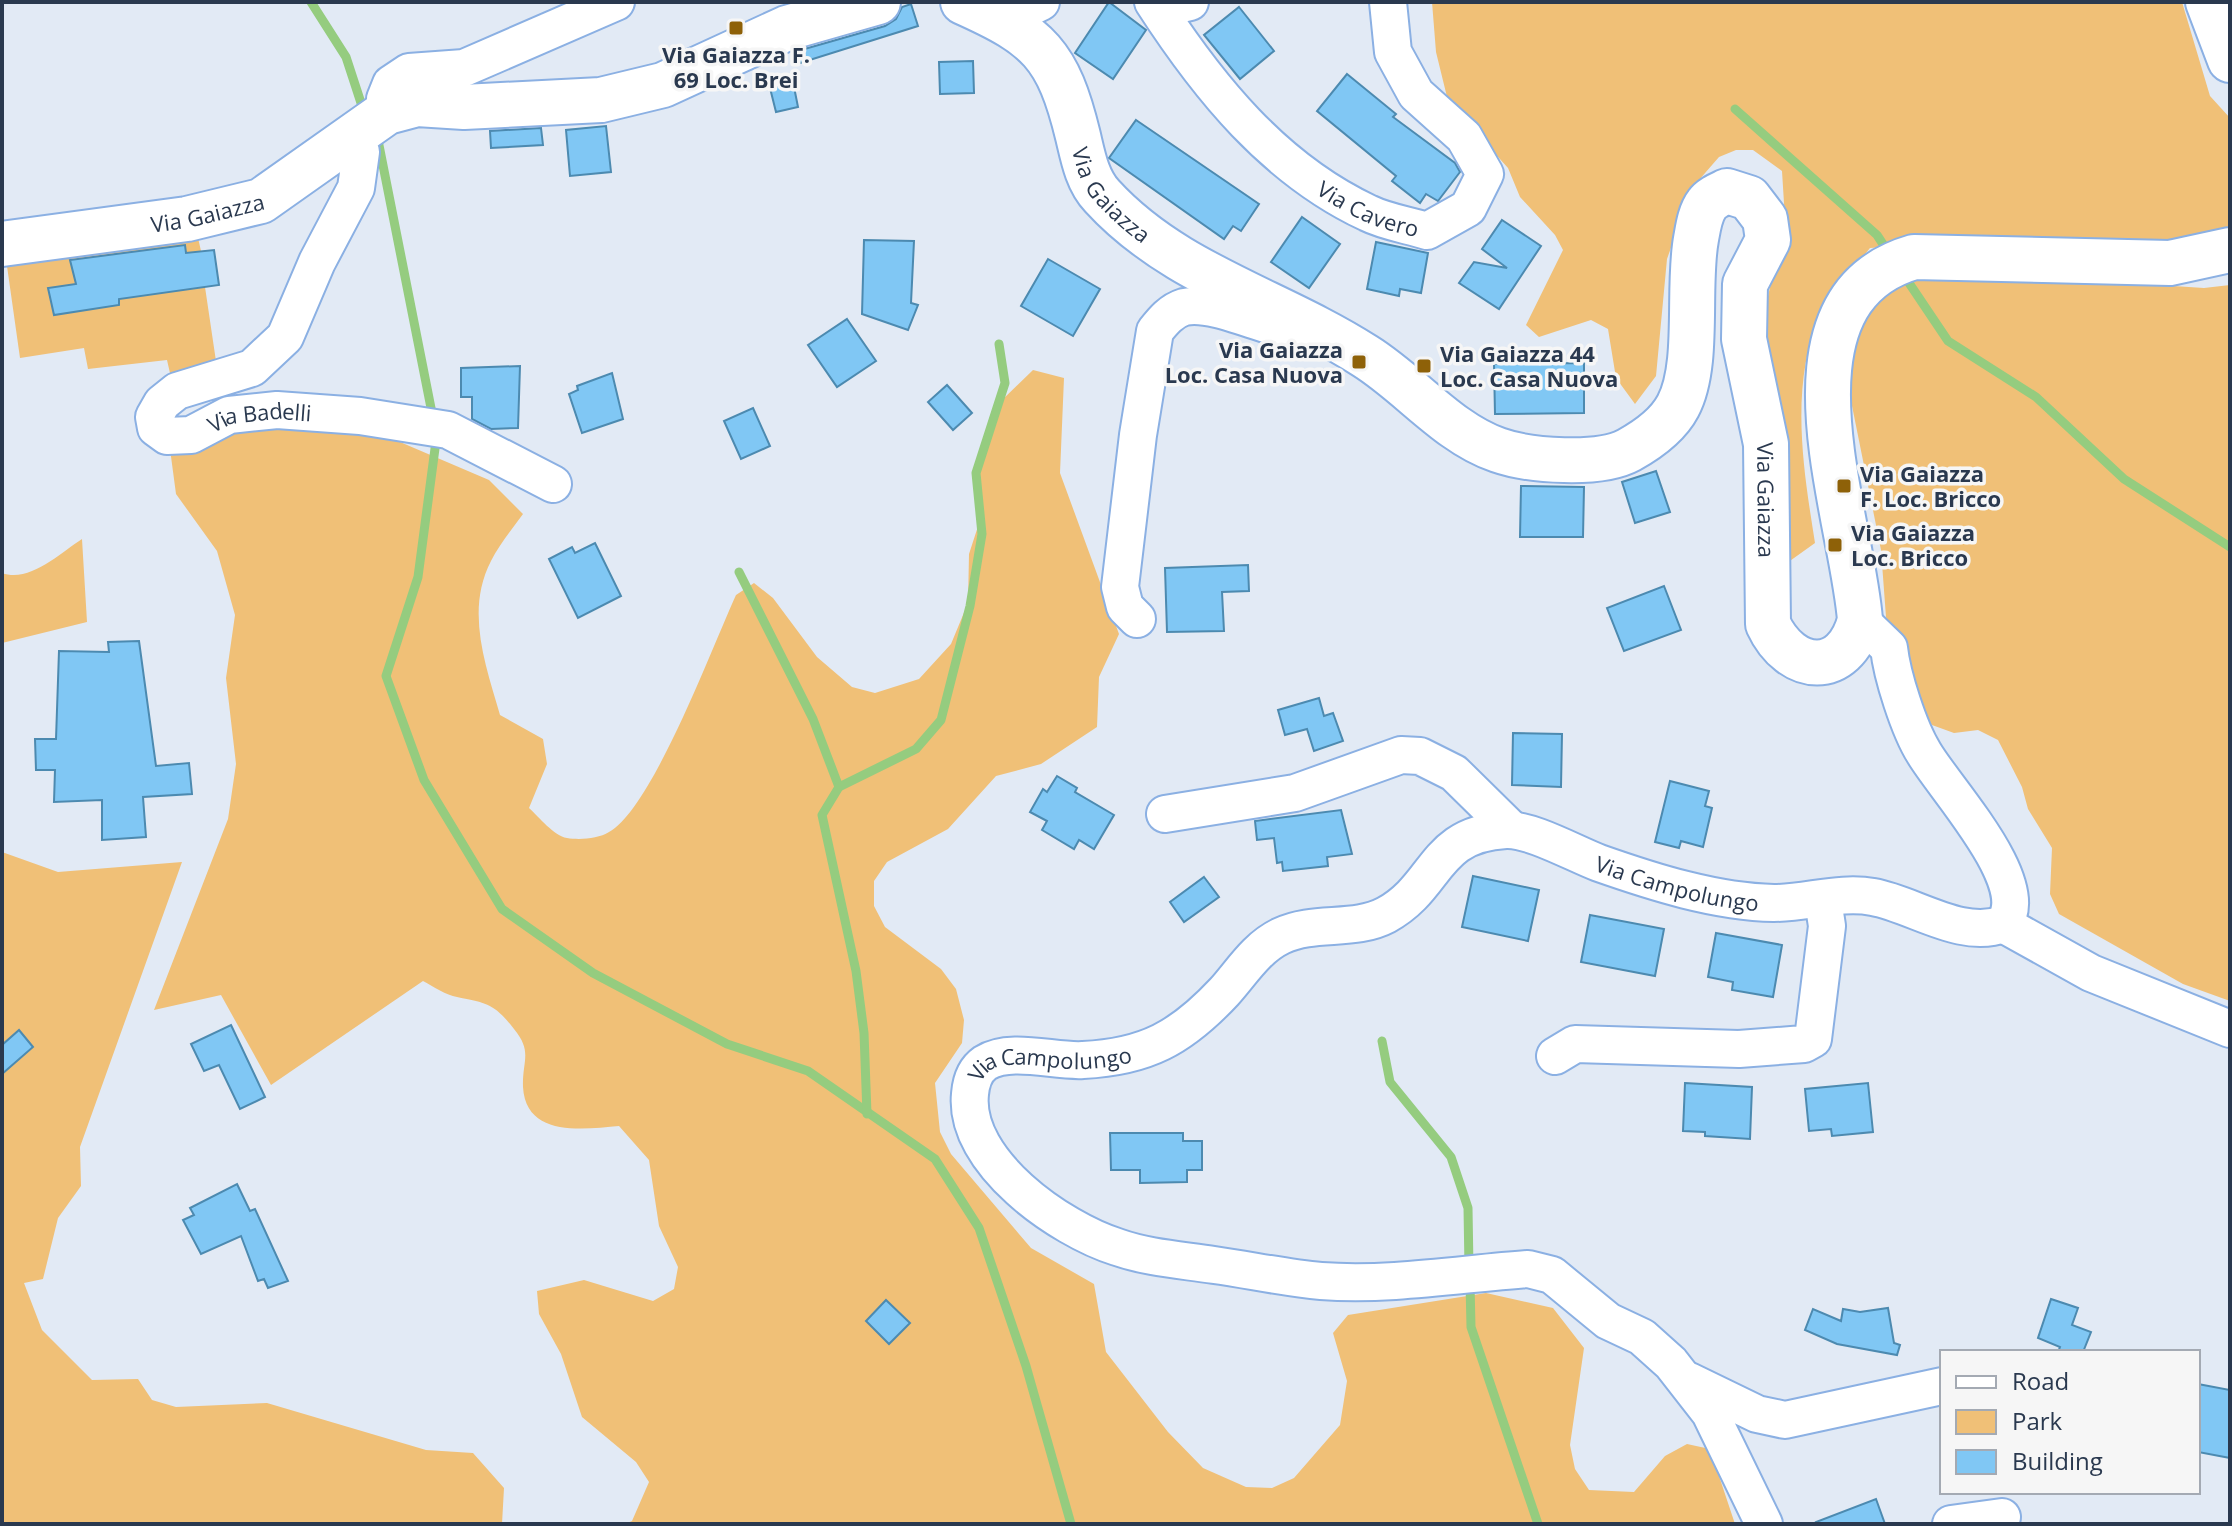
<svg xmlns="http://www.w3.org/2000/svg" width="2232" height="1526" font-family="'Open Sans',sans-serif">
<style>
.green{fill:#f0c077}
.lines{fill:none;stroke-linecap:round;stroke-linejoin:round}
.stream{stroke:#95cc7f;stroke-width:9}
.building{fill:#80c7f4;stroke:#4c8ab0;stroke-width:2}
.minor-casing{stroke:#8bb0e3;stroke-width:40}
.major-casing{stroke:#8bb0e3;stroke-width:48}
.minor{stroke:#fff;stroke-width:36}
.major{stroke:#fff;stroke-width:44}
.poi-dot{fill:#8e6108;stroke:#f6f6f6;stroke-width:3}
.labels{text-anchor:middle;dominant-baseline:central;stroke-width:7;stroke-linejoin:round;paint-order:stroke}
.poi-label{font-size:22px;font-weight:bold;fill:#2a394f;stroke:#f6f6f6;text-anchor:start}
.street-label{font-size:22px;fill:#2a394f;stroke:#f6f6f6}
</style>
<rect width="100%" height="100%" fill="#e2eaf5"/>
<!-- green -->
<g class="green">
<path d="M1432,2H2182L2210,96L2230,118V238L2159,252L1927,244L1870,248C1855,267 1830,289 1821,311C1789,385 1803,467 1815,543L1787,563L1763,319L1785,219L1782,171L1753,150H1736L1719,157L1692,188L1667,259L1656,376L1635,404L1616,378L1608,329L1591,320L1539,337L1526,325L1563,250L1555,235L1520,197L1508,168L1448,101L1436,52Z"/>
<polygon points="196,229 201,251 214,250 219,285 205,287 217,368 172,382 167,360 88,369 84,348 20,358 6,259"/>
<polygon points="1927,270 2204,288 2230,285 2230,1001 2183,984 2059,914 2050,894 2052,848 2028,809 2022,787 1998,740 1978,730 1954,733 1932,725 1918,706 1886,617 1881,550 1846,376 1868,306"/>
<path d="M1033,370L1064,378L1060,473L1119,634L1099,677L1097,727L1041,764L996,776L948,829L887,862L874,881V906L885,927L941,969L956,989L964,1020L962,1043L935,1083L940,1132L951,1154L1031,1248L1094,1284L1106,1352L1168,1432L1203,1468L1246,1487L1272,1488L1294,1478L1340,1425L1347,1381L1333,1333L1348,1315L1486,1293L1553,1308L1584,1348L1570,1445L1575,1469L1589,1490L1634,1492L1665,1456L1687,1444L1710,1449L1735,1524H625L632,1521L649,1482L636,1462L582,1417L561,1354L539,1314L537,1291L584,1280L653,1301L674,1289L678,1267L659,1226L649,1160L619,1126C584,1129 526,1138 523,1087C522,1061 533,1052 514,1029C494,1003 486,1003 457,997C446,995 434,987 423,981L271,1085L221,995L154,1010L228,819L236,764L226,678L235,615L217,551L176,494L170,449L249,422L386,436L489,480L523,514C512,529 499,545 491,561C465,611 486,666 500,715L543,739L547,764L529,808C539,817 554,836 567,838C579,840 598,839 609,832C652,809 713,645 736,595L754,583L773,598L817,657L852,687L875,693L919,679L951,644L968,603L969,554L982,514L978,469L996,424L1000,402Z"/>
<path d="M82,539L87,622L2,643V573C30,583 60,553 82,539Z"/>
<polygon points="2,852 58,872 182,862 80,1147 81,1186 58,1218 43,1279 24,1283 42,1330 92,1380 138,1379 152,1400 176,1407 267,1403 426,1450 473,1453 504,1488 502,1524 2,1524"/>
</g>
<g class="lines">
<!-- stream -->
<g class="stream">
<polyline points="311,2 346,57 363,109"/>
<polyline points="1735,109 1877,235 1892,258"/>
<polyline points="377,135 432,413"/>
<polyline points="1905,277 1948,341 2036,397 2124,479 2230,547"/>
<polyline points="436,441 418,577 386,676 424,780 502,909 593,973 727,1044 808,1071 935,1159 979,1228 1026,1366 1071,1524"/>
<polyline points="739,572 813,719 839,787"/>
<polyline points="1382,1041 1390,1082 1451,1157 1468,1208 1469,1268"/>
<polyline points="867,1114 864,1033 856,971 822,815 839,787 916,749 941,720 970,606 982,534 976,473 1005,383 999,344"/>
<polyline points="1470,1283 1471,1327 1538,1524"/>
</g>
</g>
<!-- building -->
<g class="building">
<polygon points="1109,2 1146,30 1113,79 1075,53"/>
<polygon points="911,4 918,26 797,64 794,52 885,26 896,19 902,7"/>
<polygon points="1239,7 1274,51 1240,79 1204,35"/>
<polygon points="973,61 974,93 940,94 939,62"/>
<polygon points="1347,74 1396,114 1393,117 1455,163 1460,172 1438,201 1426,194 1420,203 1392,181 1396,176 1317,111"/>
<polygon points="793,82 798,107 776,112 770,88"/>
<polygon points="1136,120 1259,204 1241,231 1233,226 1224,239 1109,158"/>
<polygon points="606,126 611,172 570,176 566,130"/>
<polygon points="541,128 543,145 491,148 490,131"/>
<polygon points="1302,217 1340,244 1309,288 1271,262"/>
<polygon points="1502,220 1541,246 1499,309 1459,283 1474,262 1507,268 1482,249"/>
<polygon points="864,240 914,241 911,303 918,305 908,330 862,314"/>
<polygon points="1376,242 1428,253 1421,293 1400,289 1399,296 1367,289"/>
<polygon points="185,245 186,253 214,250 219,285 119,299 119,305 54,315 48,288 76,284 70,260"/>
<polygon points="1048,259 1100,289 1073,336 1021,306"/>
<polygon points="847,319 876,361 837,387 808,345"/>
<polygon points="1584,363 1584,413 1495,414 1494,364"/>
<polygon points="520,366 518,428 491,429 472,419 472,397 461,397 461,368"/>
<polygon points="612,373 623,419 582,433 569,394 578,390 577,386"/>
<polygon points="947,385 972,413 953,430 928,402"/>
<polygon points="753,408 770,446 741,459 724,421"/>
<polygon points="1656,471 1670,512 1635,523 1622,482"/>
<polygon points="1521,486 1584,487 1583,537 1520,537"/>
<polygon points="595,543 621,596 578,618 549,559 572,547 575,553"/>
<polygon points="1248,565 1249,591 1222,592 1224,631 1167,632 1165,568"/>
<polygon points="1664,586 1681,630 1624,651 1607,608"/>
<polygon points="139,641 156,766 189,763 192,794 143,797 146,837 102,840 102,800 54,802 55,770 36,770 35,739 56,739 59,651 109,652 108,642"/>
<polygon points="1319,698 1324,716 1333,713 1343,741 1314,751 1307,729 1285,735 1278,710"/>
<polygon points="1513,733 1562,734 1561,787 1512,785"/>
<polygon points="1057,776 1077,788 1075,792 1114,815 1094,849 1079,840 1074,849 1042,830 1047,821 1030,812 1043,789 1047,792"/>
<polygon points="1670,781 1709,791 1705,806 1712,808 1703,847 1681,841 1679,848 1655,842"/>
<polygon points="1341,810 1352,854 1327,857 1328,866 1283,871 1282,862 1277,863 1274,838 1257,840 1255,821"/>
<polygon points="1473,876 1539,890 1528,941 1462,927"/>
<polygon points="1204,877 1219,897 1184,922 1170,902"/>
<polygon points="1590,915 1664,929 1655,976 1581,962"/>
<polygon points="1716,933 1782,945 1773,997 1732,990 1733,982 1708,977"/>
<polygon points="231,1025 265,1097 240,1109 219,1065 204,1071 191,1044"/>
<polygon points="19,1030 33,1047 2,1074 2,1045"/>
<polygon points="1685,1083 1752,1087 1750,1139 1705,1136 1705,1132 1683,1131"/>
<polygon points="1868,1083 1873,1132 1832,1136 1831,1129 1809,1131 1805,1089"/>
<polygon points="1110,1133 1183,1133 1183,1141 1202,1141 1202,1170 1187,1170 1187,1182 1140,1183 1140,1170 1111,1170"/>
<polygon points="237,1184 250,1211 255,1209 288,1281 268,1288 264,1279 258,1281 241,1236 201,1254 183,1220 194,1215 190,1208"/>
<polygon points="2051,1299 2078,1308 2072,1325 2091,1332 2083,1352 2058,1352 2060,1347 2038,1338"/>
<polygon points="886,1300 910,1323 889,1344 866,1321"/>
<polygon points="1888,1308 1894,1343 1900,1345 1897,1355 1837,1344 1805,1330 1813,1309 1841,1321 1843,1309 1860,1312"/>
<polygon points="2198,1384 2230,1390 2230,1458 2198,1452"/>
<polygon points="1876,1499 1885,1524 1817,1524 1816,1522"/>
</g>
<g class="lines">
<defs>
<g id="minor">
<path id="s1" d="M1153,2C1208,87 1274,169 1368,213C1386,222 1408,225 1427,231L1468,208L1485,174L1464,137L1416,94L1393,52L1388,2"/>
<polyline points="1158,2 1169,7 1190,2"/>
<polyline points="1004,20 1041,2"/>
<polyline points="387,112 385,99 391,84 409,72 464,68 616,2"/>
<path id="s2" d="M351,135L361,152L356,188L317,262L285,337L252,368L177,391L162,403L154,417L156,428L167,436L191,435L229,415L277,410L360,416L448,430L553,484"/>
<path d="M1137,619L1125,607L1120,587L1138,435L1155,331C1163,321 1171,311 1184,307C1213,300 1269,329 1301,334"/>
<polyline points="1165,814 1295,793 1401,755 1420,756 1454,773 1512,830"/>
<polyline points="2003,924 2091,973 2230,1029"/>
<polyline points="1555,1056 1575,1044 1739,1049 1804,1044 1813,1039 1827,926 1823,900"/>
<polyline points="1689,1381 1757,1414 1785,1420 1942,1386"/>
<path id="s3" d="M1764,1524L1710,1413L1671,1363L1642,1337L1608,1321L1552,1275L1528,1269C1460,1274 1390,1286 1321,1281C1286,1278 1250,1270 1214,1265C1182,1260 1148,1258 1117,1247C1060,1229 963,1162 970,1094C971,1082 975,1070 985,1063C1011,1047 1055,1062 1083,1060C1146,1057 1181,1038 1224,992C1242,972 1256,948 1281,936C1314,920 1354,932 1386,915C1439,886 1432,834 1506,830C1531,829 1575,854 1599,863C1653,882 1716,902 1774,903C1807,903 1840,891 1873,897C1913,904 1962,940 2003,924C2036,885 1945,789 1924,753C1909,729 1892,676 1889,648L1860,620"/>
<polyline points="1951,1524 2002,1517"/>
</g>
<g id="major">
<path id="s4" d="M963,2C1039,36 1058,54 1078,136C1083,157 1087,180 1102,196C1174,275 1278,300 1365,356C1410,384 1448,433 1498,450C1529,461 1600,466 1629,450C1647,440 1668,425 1678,406C1700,365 1687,287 1696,239C1698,228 1700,213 1707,204C1711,198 1721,194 1727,191L1749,198L1765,219L1768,240L1745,284L1744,339L1766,444L1768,624C1791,674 1845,678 1860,620C1852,514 1766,300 1914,257L2170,263L2230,250"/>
<polyline points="2208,2 2230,60"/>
<path id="s5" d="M2,244L187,219L261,201L387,112L417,104L464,107L601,100L663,85L787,28L878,2"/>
</g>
</defs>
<!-- minor casing -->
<use href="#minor" class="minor-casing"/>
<!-- major casing -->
<use href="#major" class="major-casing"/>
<!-- minor -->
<use href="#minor" class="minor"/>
<!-- major -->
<use href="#major" class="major"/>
</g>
<!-- markers -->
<g class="poi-dot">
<rect x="728" y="20" width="16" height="16" rx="4"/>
<rect x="1351" y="354" width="16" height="16" rx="4"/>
<rect x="1416" y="358" width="16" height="16" rx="4"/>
<rect x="1836" y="478" width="16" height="16" rx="4"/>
<rect x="1827" y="537" width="16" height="16" rx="4"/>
</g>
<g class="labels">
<!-- poi labels -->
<g class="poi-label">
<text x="736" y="54" text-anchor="middle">Via Gaiazza F.<tspan x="736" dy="25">69 Loc. Brei</tspan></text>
<text x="1343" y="349" text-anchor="end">Via Gaiazza<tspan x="1343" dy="25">Loc. Casa Nuova</tspan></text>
<text x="1440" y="353">Via Gaiazza 44<tspan x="1440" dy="25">Loc. Casa Nuova</tspan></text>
<text x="1860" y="473">Via Gaiazza<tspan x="1860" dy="25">F. Loc. Bricco</tspan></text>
<text x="1851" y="532">Via Gaiazza<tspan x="1851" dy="25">Loc. Bricco</tspan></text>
</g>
<!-- street labels -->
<g class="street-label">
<text stroke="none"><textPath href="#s4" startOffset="256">Via Gaiazza</textPath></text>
<text stroke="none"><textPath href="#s1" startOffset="304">Via Cavero</textPath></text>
<text stroke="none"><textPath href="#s5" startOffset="208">Via Gaiazza</textPath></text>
<text stroke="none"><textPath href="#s2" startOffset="502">Via Badelli</textPath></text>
<text stroke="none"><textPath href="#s4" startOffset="1494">Via Gaiazza</textPath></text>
<text stroke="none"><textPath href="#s3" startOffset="1818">Via Campolungo</textPath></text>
<text stroke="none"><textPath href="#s3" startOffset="1100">Via Campolungo</textPath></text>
</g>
</g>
<!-- border -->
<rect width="2232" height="1526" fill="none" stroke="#2a394f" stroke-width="8"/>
<!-- legend -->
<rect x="1940" y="1350" width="260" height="144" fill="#f6f6f6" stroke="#a4aab3" stroke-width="2"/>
<rect x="1956" y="1376" width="40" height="12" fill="#ffffff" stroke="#a4aab3" stroke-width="2"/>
<text x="2012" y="1390" font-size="24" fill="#2a394f">Road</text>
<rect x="1956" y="1410" width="40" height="24" fill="#f0c077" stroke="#a4aab3" stroke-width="2"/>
<text x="2012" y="1430" font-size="24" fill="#2a394f">Park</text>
<rect x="1956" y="1450" width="40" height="24" fill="#80c7f4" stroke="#a4aab3" stroke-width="2"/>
<text x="2012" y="1470" font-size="24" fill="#2a394f">Building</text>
</svg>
